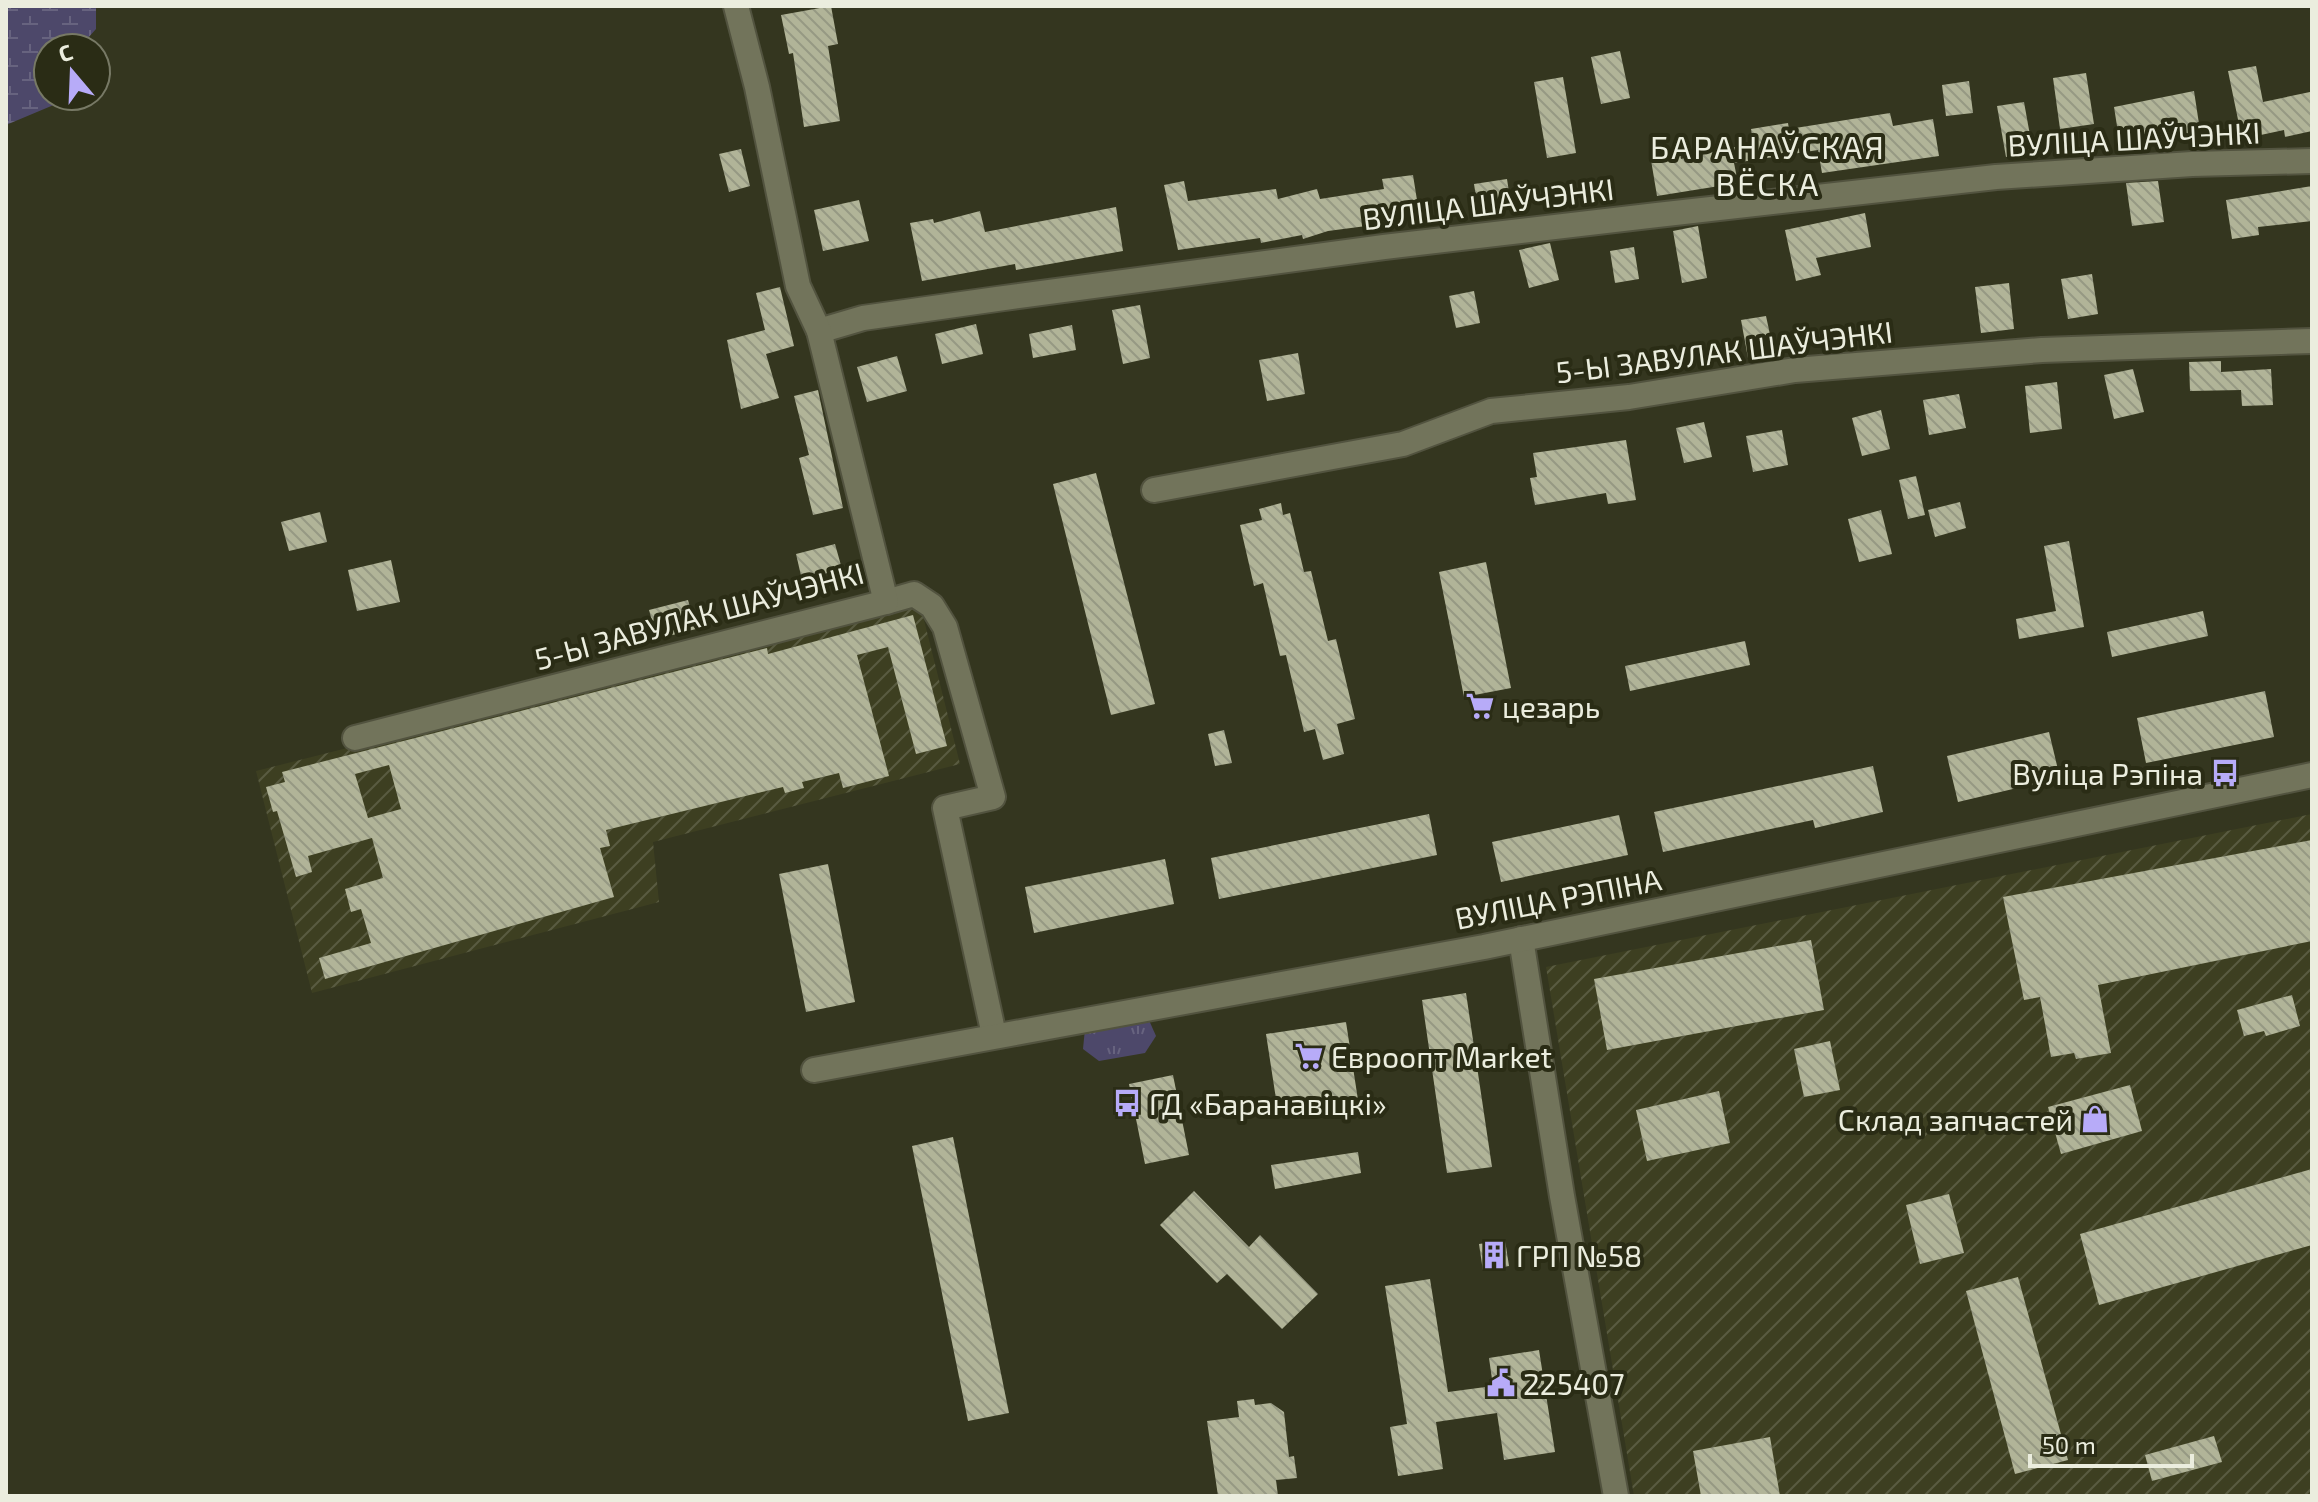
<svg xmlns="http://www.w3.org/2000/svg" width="2318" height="1502" font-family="'Exo 2',sans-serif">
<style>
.industrial{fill:url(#industrial-furrows)}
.grass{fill:url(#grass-tufts)}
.wetland{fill:url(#wetland-marsh)}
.building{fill:url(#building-back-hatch);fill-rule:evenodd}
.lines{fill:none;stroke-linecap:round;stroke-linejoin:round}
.minor-casing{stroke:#52533f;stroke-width:28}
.minor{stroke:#72745b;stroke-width:24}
.labels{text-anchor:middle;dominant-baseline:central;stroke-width:8;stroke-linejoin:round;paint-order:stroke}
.street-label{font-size:30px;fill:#ebedde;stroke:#2a2c15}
.poi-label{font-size:30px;fill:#ebedde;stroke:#2a2c15;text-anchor:start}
.neighbourhood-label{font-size:32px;letter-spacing:2px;fill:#ebedde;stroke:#2a2c15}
</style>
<defs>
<pattern id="industrial-furrows" width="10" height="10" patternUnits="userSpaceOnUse" patternTransform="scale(2)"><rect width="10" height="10" fill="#3d3f21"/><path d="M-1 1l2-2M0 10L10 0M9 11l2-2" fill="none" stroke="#595b41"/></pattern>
<pattern id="grass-tufts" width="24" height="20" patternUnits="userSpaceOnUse" patternTransform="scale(2)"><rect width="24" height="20" fill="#4d486a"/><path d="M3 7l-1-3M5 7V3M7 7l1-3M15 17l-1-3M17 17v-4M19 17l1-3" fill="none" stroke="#67637f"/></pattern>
<pattern id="wetland-marsh" width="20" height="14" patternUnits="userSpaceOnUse" patternTransform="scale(2)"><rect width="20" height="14" fill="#4d486a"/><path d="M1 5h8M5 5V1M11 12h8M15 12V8" fill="none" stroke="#67637f"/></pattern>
<pattern id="building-back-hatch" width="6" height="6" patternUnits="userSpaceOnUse" patternTransform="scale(2)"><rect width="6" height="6" fill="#b1b498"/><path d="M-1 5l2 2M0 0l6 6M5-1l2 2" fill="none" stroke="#969983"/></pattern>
</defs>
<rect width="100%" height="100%" fill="#34361f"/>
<!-- industrial -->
<g class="industrial">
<polygon points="920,604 960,764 653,842 659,902 312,993 256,771"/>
<polygon points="2312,814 2312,1496 1634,1496 1546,967"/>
</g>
<!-- grass -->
<polygon class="grass" points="1148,1018 1156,1036 1145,1053 1099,1061 1083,1049 1085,1029"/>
<!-- wetland -->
<polygon class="wetland" points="6,6 96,6 96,29 79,48 48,48 48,96 52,96 56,104 6,125"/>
<!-- building -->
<g class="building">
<polygon points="831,6 838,44 828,46 840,121 804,127 793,53 789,54 781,15"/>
<polygon points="1620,51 1630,98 1601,104 1591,57"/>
<polygon points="2256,66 2263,102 2310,92 2312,131 2285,137 2284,130 2242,139 2228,71"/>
<polygon points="2086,73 2094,124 2060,129 2053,78"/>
<polygon points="1563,77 1576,153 1547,158 1534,82"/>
<polygon points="1969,81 1973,113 1946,116 1942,85"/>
<polygon points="2194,91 2201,137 2120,145 2114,107"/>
<polygon points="2024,102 2033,152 2006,157 1997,106"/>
<polygon points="1890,113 1893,126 1933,119 1939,156 1822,173 1818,150 1734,163 1738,183 1657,196 1650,154 1680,149 1681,159 1753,143 1751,129 1788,123 1789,129"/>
<polygon points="741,149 750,186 729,192 719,154"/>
<polygon points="1413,175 1420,219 1328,231 1303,239 1302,235 1261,243 1260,238 1178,250 1164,185 1184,181 1188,201 1276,189 1278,199 1317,189 1320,199 1384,189 1382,179"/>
<polygon points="1507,179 1511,205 1478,210 1474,184"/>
<polygon points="2158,181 2164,222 2132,226 2126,183"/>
<polygon points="2312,186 2312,221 2258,227 2259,235 2232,239 2226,200"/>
<polygon points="859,200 869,241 823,251 814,210"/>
<polygon points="1116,207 1123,251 1016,270 1015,264 922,281 910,223 933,219 934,223 980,211 985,232"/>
<polygon points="1865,213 1871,247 1816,258 1821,275 1796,281 1785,230"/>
<polygon points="1698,226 1707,278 1682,283 1673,231"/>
<polygon points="1550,243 1559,280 1529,288 1519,250"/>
<polygon points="1634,247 1639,279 1615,283 1610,251"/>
<polygon points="2092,274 2098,314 2068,319 2061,279"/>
<polygon points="2009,283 2014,329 1981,333 1975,287"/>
<polygon points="780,287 794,346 766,354 779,398 741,409 727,340 765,330 756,293"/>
<polygon points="1474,291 1480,323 1456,328 1449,296"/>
<polygon points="1140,305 1150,358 1123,364 1112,310"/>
<polygon points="1766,316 1774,353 1748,358 1741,320"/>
<polygon points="976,324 983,354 942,364 935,334"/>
<polygon points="1072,325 1076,350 1033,358 1029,334"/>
<polygon points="1298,353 1305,394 1267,401 1259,360"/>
<polygon points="897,356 907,391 867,402 857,367"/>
<polygon points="2221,361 2221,372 2271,369 2273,405 2242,406 2241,390 2190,391 2189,362"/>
<polygon points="2133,369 2144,412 2114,419 2104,375"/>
<polygon points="2057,382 2062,429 2030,433 2025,386"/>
<polygon points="818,390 843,508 813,515 799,458 809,455 794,396"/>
<polygon points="1959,394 1966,428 1929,435 1923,400"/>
<polygon points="1881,410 1890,449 1862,456 1852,418"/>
<polygon points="1704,422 1712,457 1684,463 1676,428"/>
<polygon points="1782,430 1788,465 1753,472 1746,436"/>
<polygon points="1626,440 1636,500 1608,504 1606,493 1535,505 1530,478 1537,477 1533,453"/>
<polygon points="1096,473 1155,704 1111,715 1053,484"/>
<polygon points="1916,476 1925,515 1908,519 1899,480"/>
<polygon points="1960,502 1966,528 1935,537 1928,510"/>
<polygon points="1281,503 1283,515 1290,513 1304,572 1311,571 1328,641 1336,639 1355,719 1337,724 1344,754 1323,760 1315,729 1304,732 1286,655 1280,656 1263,583 1254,586 1240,525 1262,520 1259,509"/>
<polygon points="1881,510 1892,554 1859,562 1848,519"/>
<polygon points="320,512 327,542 289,551 281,522"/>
<polygon points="2069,541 2084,627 2019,639 2016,619 2056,611 2044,546"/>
<polygon points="835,544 842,569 802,580 796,554"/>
<polygon points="391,560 400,602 357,611 348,570"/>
<polygon points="1486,562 1511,688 1464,697 1439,572"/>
<polygon points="688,600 696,629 657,639 649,610"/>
<polygon points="2203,611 2208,636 2112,657 2107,632"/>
<path d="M913,615L947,746L916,754L888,647L857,655L889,776L843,788L839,773L802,782L804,788L785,793L783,787L606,830L610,846L600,848L614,897L325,979L319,958L371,943L361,909L351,912L345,889L383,878L372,838L308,856L312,872L296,877L277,811L273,812L266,787L285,782L282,772L767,648L768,654ZM389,765L401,809L368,818L355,774Z"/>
<polygon points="1745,641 1750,665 1630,691 1625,666"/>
<polygon points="2265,691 2274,737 2146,763 2137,718"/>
<polygon points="1224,730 1232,763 1215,766 1208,734"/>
<polygon points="2049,732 2060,778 1958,802 1947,756"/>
<polygon points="1873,766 1883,812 1815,828 1813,820 1663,852 1654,812"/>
<polygon points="1429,814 1437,855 1219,899 1211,858"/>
<polygon points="1619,815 1628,855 1501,882 1492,842"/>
<polygon points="2312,840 2312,941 2098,985 2111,1053 2076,1059 2074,1053 2051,1057 2040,997 2024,1000 2003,897"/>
<polygon points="1165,859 1174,904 1034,933 1025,887"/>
<polygon points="828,864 855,1002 806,1012 779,874"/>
<polygon points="1811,940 1824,1010 1607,1050 1594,979"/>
<polygon points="1466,993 1492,1167 1447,1173 1422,1000"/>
<polygon points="2292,995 2300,1026 2266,1036 2264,1031 2244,1036 2237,1010"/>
<polygon points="1346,1022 1358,1100 1278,1112 1266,1034"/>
<polygon points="1830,1041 1840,1090 1804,1097 1794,1049"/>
<polygon points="1173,1075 1189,1155 1145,1164 1129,1084"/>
<polygon points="2130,1085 2142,1131 2061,1154 2048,1107"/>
<polygon points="1719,1091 1730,1143 1647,1161 1636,1110"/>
<polygon points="953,1137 1009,1413 968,1421 912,1146"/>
<polygon points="1358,1152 1361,1173 1275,1189 1271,1165"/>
<polygon points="2312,1169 2312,1245 2099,1305 2080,1234"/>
<polygon points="1194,1191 1249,1247 1260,1235 1318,1294 1282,1329 1227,1274 1217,1283 1160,1225"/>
<polygon points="1949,1194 1964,1253 1920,1264 1906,1205"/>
<polygon points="1505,1240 1509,1266 1483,1271 1479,1244"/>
<polygon points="2018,1277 2068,1460 2015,1474 1966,1291"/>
<polygon points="1430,1279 1448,1392 1493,1386 1489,1358 1539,1350 1555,1452 1504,1460 1497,1413 1436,1422 1443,1469 1398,1476 1390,1427 1407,1424 1385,1286"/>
<polygon points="1254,1399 1255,1405 1271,1403 1284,1412 1289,1457 1294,1456 1297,1478 1276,1480 1278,1496 1218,1496 1207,1421 1239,1417 1237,1401"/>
<polygon points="2214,1436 2222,1462 2152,1481 2145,1455"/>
<polygon points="1770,1437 1780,1496 1701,1496 1693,1451"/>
</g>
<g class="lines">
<defs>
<g id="minor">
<polyline points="819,331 863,318 997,299 1384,247 1657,215 1996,177 2192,164 2312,161"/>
<polyline points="1154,490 1403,444 1491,411 1629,397 1795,370 2042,350 2312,341"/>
<polyline points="886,602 914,594 932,606 945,627 993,797 945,808 994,1035"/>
<polyline points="355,738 886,602 819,331 798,286 757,87 736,6"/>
<polyline points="1521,939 1562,1196 1616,1496"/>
<polyline points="814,1070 1484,947 2312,775"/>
</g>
</defs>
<!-- minor casing -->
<use href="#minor" class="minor-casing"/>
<!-- minor -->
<use href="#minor" class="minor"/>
</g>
<!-- icons -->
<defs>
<symbol id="supermarket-bare" viewBox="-9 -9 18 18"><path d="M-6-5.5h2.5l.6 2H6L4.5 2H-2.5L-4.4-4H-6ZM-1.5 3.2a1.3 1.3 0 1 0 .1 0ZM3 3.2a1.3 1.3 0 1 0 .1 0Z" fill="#b7abf8" stroke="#2a2c15" stroke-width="2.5" paint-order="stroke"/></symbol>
<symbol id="bus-bare" viewBox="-9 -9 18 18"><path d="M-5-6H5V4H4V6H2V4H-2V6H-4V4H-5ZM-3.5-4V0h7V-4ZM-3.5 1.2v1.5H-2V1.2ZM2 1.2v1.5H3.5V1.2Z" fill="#b7abf8" stroke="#2a2c15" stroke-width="2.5" paint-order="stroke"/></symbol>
<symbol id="shop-bare" viewBox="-9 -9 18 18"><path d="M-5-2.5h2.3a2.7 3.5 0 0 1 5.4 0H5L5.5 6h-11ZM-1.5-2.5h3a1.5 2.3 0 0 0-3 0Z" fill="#b7abf8" stroke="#2a2c15" stroke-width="2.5" paint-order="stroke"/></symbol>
<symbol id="building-bare" viewBox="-9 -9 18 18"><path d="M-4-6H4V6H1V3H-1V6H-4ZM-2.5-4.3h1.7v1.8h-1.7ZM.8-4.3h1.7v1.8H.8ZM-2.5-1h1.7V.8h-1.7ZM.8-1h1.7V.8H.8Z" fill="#b7abf8" stroke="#2a2c15" stroke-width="2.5" paint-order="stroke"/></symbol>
<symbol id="civic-bare" viewBox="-9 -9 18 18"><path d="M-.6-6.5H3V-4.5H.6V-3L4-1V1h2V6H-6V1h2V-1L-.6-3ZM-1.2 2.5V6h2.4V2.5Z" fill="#b7abf8" stroke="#2a2c15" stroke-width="2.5" paint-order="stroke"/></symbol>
</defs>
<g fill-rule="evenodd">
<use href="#supermarket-bare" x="1460" y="686" width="40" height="40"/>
<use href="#bus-bare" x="2205" y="753" width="40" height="40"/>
<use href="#supermarket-bare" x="1289" y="1036" width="40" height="40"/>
<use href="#bus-bare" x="1107" y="1083" width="40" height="40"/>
<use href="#shop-bare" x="2075" y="1099" width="40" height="40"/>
<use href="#building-bare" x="1474" y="1235" width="40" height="40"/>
<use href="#civic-bare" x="1481" y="1363" width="40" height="40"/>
</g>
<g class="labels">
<!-- street labels -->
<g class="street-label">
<text transform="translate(2134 138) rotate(-3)">ВУЛІЦА ШАЎЧЭНКІ</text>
<text transform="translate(1488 203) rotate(-7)">ВУЛІЦА ШАЎЧЭНКІ</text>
<text transform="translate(1724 351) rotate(-7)">5-Ы ЗАВУЛАК ШАЎЧЭНКІ</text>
<text transform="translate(699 615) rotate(-15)">5-Ы ЗАВУЛАК ШАЎЧЭНКІ</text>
<text transform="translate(1558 898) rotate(-11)">ВУЛІЦА РЭПІНА</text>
</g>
<!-- poi labels -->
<g class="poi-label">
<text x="1502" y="706">цезарь</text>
<text x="2203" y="773" text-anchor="end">Вуліца Рэпіна</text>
<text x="1331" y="1056">Евроопт Market</text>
<text x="1149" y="1103">ГД «Баранавіцкі»</text>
<text x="2073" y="1119" text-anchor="end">Склад запчастей</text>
<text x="1516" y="1255">ГРП №58</text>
<text x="1523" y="1383">225407</text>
</g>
<!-- neighbourhood labels -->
<g class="neighbourhood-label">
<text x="1768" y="146">БАРАНАЎСКАЯ<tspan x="1768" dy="37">ВЁСКА</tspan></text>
</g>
</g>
<!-- border -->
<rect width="2318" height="1502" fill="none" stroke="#ebedde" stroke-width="16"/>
<!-- north arrow -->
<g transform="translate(72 72) rotate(341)"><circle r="38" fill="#2a2c15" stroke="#777965" stroke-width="2"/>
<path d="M0-6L14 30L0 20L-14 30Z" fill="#b7abf8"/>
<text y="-12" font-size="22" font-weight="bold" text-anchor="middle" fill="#ebedde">С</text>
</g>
<!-- scale -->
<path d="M2030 1454v12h162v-12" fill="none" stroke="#ebedde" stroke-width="4"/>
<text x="2042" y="1454" font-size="24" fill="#ebedde" stroke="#2a2c15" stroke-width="6" paint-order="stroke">50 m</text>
</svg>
